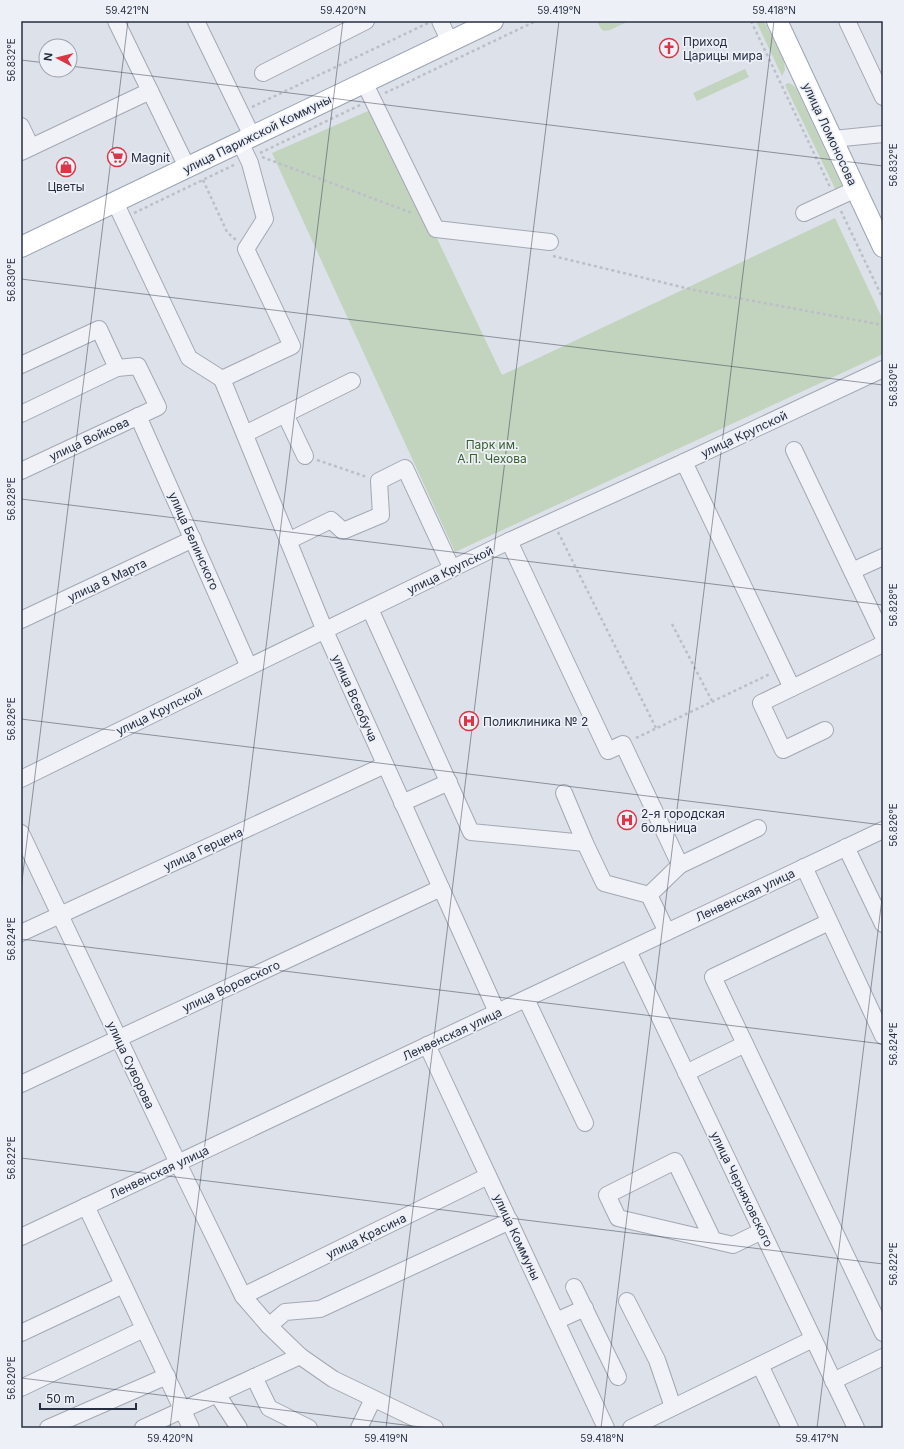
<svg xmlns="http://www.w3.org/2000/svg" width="904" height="1449" font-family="Inter,sans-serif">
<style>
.green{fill:#c2d3be}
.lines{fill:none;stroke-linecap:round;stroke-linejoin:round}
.minor-casing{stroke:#a2a8b3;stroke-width:18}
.major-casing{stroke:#9ca5b5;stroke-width:22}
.path{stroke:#bcbfc8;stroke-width:2.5;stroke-dasharray:3 3;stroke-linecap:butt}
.minor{stroke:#f1f2f7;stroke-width:16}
.major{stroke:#fff;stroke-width:20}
.ticks{fill:none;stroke:#262e41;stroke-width:1;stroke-opacity:0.45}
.labels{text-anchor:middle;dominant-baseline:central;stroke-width:3.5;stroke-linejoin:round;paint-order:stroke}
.poi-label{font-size:12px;fill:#262e41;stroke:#edf0f6;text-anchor:start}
.street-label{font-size:12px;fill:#262e41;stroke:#edf0f6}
.park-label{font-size:12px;fill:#385d32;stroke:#edf0f6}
.neatline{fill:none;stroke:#262e41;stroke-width:1.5}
.ticks-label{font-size:10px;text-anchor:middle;fill:#262e41}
</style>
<rect width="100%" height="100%" fill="#dde1e9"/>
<!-- green -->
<g class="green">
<polygon points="597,21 629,21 610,30 604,31 601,29"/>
<polygon points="756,21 764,21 784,61 785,70 782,76"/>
<polygon points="745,69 749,77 697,101 693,93"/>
<polygon points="788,83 791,84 796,88 848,199 842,203 785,85"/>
<polygon points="375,108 502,375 835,218 883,320 883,354 455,552 272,153"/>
</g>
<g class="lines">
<defs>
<g id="minor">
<polyline points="116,21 187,167"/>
<polyline points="196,21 252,136"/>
<polyline points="440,21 450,42"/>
<polyline points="847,21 883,97"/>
<polyline points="263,73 366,21"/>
<polyline points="364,82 436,229 550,242"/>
<polyline points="21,126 31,147"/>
<polyline points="833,139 883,134"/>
<polyline points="21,152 150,91"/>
<polyline points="115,202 189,358 222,379"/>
<polyline points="804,213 856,189"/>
<polyline points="21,365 99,329 117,368 21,414"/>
<polyline points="222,379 325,631 497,1012"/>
<polyline points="222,379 292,346 246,249 265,219 250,163 240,142"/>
<polyline points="285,414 305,456"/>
<polyline points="138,416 249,667"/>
<polyline points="245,434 352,381"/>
<polyline points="794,450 883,636"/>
<polyline points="684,462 792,688"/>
<polyline points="21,471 158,407 138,366 117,368"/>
<polyline points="288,541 331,520 343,531 381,515 379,481 405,468 452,569"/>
<polyline points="509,541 608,751 623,744 680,865 649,895"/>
<polyline points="852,571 883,557"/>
<polyline points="370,609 471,832 585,843"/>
<polyline points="21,620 193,539"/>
<polyline points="825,730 783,750 761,703 883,644"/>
<polyline points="21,779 249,667 509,541 684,462 883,369"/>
<polyline points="564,793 585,843 604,883 649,895 667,932"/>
<polyline points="402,803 449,782"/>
<polyline points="21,833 178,1163 243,1296 269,1326 300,1356 333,1379 435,1428"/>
<polyline points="846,847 883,924"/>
<polyline points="680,865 758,828"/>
<polyline points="804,867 883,1036"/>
<polyline points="829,922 713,977 883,1333"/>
<polyline points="21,933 385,765"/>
<polyline points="628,951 856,1428"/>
<polyline points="526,999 585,1123"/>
<polyline points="427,1045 606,1428"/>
<polyline points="686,1073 745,1044"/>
<polyline points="21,1084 441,888"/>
<polyline points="86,1206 191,1428"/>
<polyline points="21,1237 883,830"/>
<polyline points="713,1240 675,1161 607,1195 618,1218 733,1245 762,1231"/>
<polyline points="574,1287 618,1377"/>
<polyline points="243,1296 488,1176"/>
<polyline points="627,1301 657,1360 673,1407"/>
<polyline points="556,1321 585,1308"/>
<polyline points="269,1326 285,1312 320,1309 510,1221"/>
<polyline points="21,1333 123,1285"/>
<polyline points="760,1365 790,1428"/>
<polyline points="254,1377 269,1408 309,1428"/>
<polyline points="833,1381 883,1357"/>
<polyline points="21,1388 144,1329"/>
<polyline points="217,1394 239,1428"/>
<polyline points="48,1428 167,1376"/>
<polyline points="143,1428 300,1356"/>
<polyline points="359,1428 373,1399"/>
<polyline points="631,1428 813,1339"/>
</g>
<g id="major">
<polyline points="777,21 883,247"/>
<polyline points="21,247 493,21"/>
</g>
</defs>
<!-- minor casing -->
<use href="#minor" class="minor-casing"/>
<!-- major casing -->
<use href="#major" class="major-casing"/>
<!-- path -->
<g class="path">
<polyline points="751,21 830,187"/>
<polyline points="385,93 536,21"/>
<polyline points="252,107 428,23"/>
<polyline points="260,153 360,105"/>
<polyline points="262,157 412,213"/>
<polyline points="203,180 227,232 236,240"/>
<polyline points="841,211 883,299"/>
<polyline points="134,213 236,164"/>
<polyline points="553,256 694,290 883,325"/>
<polyline points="317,460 367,477"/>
<polyline points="558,532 656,728"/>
<polyline points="672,624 712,701"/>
<polyline points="636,738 770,674"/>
</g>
<!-- minor -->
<use href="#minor" class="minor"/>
<!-- major -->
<use href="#major" class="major"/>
</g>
<!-- ticks -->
<path class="ticks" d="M21,60L46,63M70,66L883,166M21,279L883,385M21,499L883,605M21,719L883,825M21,889L128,21M21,939L883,1044M21,1158L883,1264M21,1378L429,1428M170,1428L343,21M386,1428L559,21M601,1428L774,21M817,1428L883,890"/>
<!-- icons -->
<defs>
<symbol id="church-ring" viewBox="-11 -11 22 22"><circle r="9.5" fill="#edf0f6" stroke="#d93748" stroke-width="1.5"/><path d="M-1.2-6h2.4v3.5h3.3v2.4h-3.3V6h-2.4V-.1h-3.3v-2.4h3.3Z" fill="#d93748"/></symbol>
<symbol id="supermarket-ring" viewBox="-11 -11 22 22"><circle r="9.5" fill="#edf0f6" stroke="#d93748" stroke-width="1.5"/><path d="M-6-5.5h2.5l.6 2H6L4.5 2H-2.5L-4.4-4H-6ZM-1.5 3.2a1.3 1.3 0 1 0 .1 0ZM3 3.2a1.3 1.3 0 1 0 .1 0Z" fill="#d93748"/></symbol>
<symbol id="shop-ring" viewBox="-11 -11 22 22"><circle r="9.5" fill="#edf0f6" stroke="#d93748" stroke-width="1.5"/><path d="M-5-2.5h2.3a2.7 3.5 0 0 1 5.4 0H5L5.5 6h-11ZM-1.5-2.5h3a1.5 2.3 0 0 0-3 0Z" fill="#d93748"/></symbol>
<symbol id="hospital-ring" viewBox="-11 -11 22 22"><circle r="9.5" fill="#edf0f6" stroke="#d93748" stroke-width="1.5"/><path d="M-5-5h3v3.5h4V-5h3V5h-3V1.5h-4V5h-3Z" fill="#d93748"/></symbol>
</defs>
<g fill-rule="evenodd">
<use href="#church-ring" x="658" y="37" width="22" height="22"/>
<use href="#supermarket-ring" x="106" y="146" width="22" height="22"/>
<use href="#shop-ring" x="55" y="156" width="22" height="22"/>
<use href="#hospital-ring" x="458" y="710" width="22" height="22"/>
<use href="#hospital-ring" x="616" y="809" width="22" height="22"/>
</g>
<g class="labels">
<!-- poi labels -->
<g class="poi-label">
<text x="683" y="41">Приход<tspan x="683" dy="14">Царицы мира</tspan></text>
<text x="131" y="157">Magnit</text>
<text x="66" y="186" text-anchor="middle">Цветы</text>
<text x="483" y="721">Поликлиника № 2</text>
<text x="641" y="813">2-я городская<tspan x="641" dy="14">больница</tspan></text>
</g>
<!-- street labels -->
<g class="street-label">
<text transform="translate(257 134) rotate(-26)">улица Парижской Коммуны</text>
<text transform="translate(830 134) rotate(65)">улица Ломоносова</text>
<text transform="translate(744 434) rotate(-25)">улица Крупской</text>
<text transform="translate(89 439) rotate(-25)">улица Войкова</text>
<text transform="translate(194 541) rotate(66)">улица Белинского</text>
<text transform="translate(450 570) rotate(-26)">улица Крупской</text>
<text transform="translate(107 580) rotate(-25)">улица 8 Марта</text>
<text transform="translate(355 698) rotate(66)">улица Всеобуча</text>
<text transform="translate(159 711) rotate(-26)">улица Крупской</text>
<text transform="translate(203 849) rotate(-25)">улица Герцена</text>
<text transform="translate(745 895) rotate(-25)">Ленвенская улица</text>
<text transform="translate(231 986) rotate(-25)">улица Воровского</text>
<text transform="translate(452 1034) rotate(-25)">Ленвенская улица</text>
<text transform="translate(131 1065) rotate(65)">улица Суворова</text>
<text transform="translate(159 1172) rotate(-25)">Ленвенская улица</text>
<text transform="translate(742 1189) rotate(64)">улица Черняховского</text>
<text transform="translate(366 1236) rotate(-26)">улица Красина</text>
<text transform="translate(517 1237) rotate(65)">улица Коммуны</text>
</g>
<!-- park labels -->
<g class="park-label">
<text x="492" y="444">Парк им.<tspan x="492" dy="14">А.П. Чехова</tspan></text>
</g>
</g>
<!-- border -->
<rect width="904" height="1449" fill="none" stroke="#edf0f6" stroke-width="44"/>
<!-- north arrow -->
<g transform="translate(58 58) rotate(277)"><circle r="19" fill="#edf0f6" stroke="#9da2ae"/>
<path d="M0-3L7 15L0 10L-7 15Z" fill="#d93748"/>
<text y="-6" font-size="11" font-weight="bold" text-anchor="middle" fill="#262e41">N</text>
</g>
<!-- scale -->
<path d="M40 1403v6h96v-6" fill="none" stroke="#262e41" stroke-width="2"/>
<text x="46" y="1403" font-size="12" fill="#262e41" stroke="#edf0f6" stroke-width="3" paint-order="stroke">50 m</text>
<rect x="22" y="22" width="860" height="1405" class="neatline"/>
<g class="ticks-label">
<text x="127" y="14">59.421°N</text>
<text x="343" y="14">59.420°N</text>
<text x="559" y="14">59.419°N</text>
<text x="774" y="14">59.418°N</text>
<text transform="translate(11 60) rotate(-90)" y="4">56.832°E</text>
<text transform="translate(893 165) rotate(-90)" y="4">56.832°E</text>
<text transform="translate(11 280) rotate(-90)" y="4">56.830°E</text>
<text transform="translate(893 385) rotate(-90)" y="4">56.830°E</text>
<text transform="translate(11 499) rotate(-90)" y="4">56.828°E</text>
<text transform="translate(893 605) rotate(-90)" y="4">56.828°E</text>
<text transform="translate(11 719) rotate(-90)" y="4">56.826°E</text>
<text transform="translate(893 825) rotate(-90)" y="4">56.826°E</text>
<text transform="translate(11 939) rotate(-90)" y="4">56.824°E</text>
<text transform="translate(893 1044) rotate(-90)" y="4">56.824°E</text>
<text transform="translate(11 1158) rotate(-90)" y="4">56.822°E</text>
<text transform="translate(893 1264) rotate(-90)" y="4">56.822°E</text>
<text transform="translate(11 1378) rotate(-90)" y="4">56.820°E</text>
<text x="170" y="1442">59.420°N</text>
<text x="386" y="1442">59.419°N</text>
<text x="602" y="1442">59.418°N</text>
<text x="817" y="1442">59.417°N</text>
</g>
</svg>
